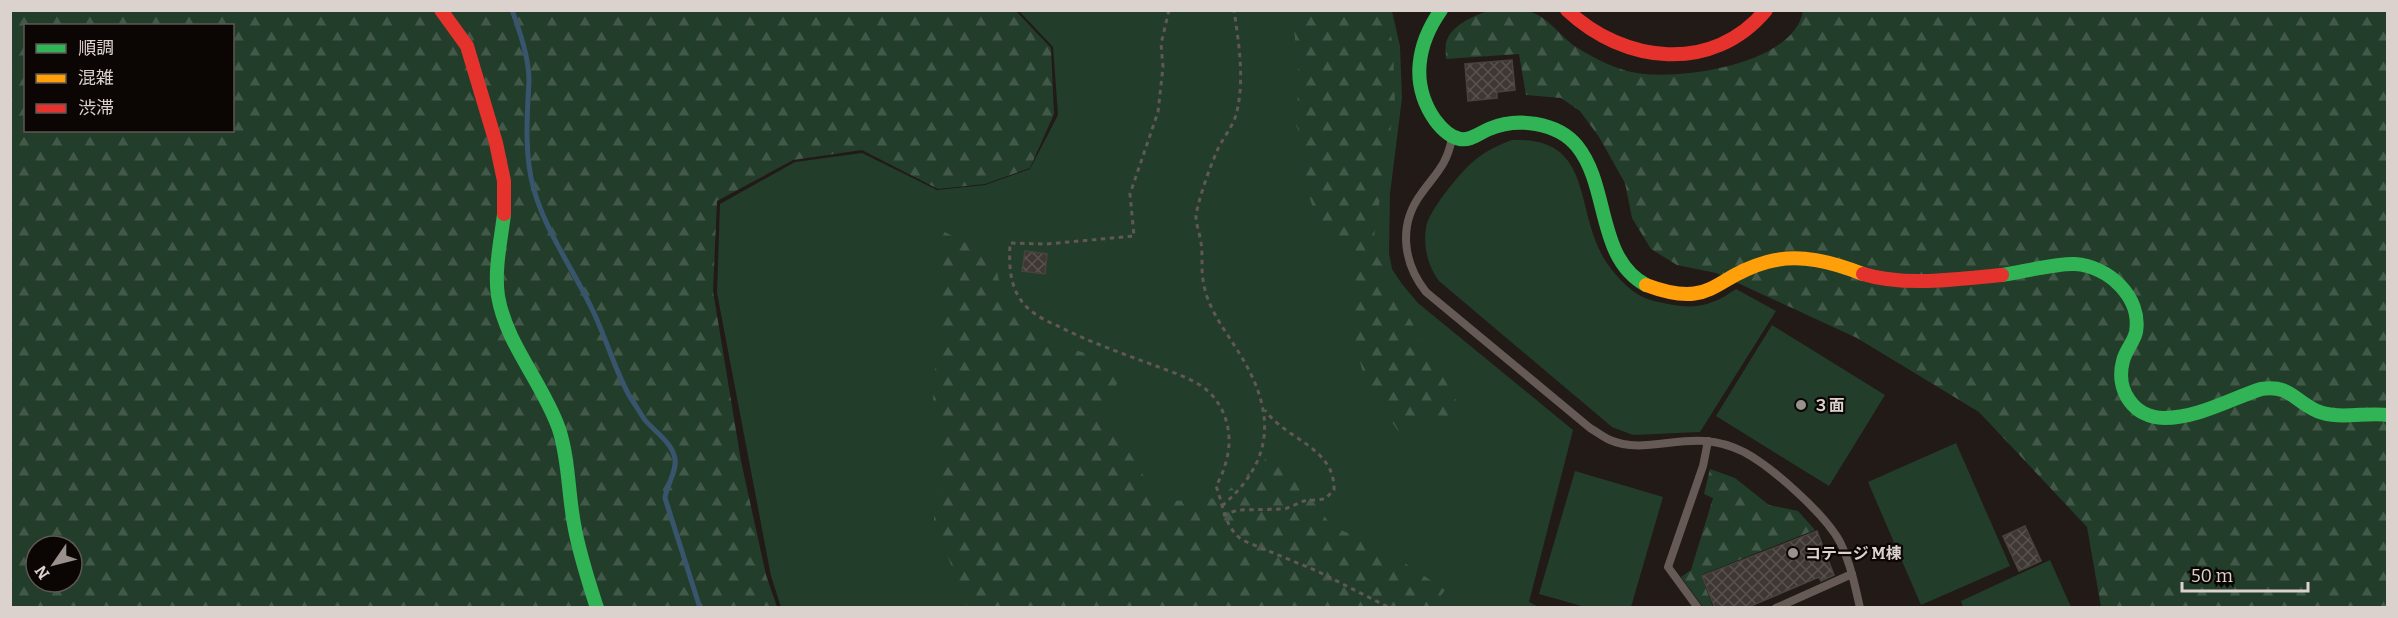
<svg xmlns="http://www.w3.org/2000/svg" width="2398" height="618" font-family="Bitter,'Noto Sans JP',serif">
<style>
.grass{fill:#233d2b}
.forest{fill:url(#forest-firs);fill-rule:evenodd}
.lines{fill:none;stroke-linecap:round;stroke-linejoin:round}
.stream{stroke:#38556d;stroke-width:5}
.building{fill:url(#building-cross-hatch);stroke:#49433f;stroke-width:1.5}
.path{stroke:#615754;stroke-width:3;stroke-dasharray:4.5 4.5;stroke-linecap:butt}
.lane{stroke:#665a57;stroke-width:8}
.fast{stroke:#30b455;stroke-width:14}
.slow{stroke:#ff9f0a;stroke-width:14}
.jam{stroke:#e5322d;stroke-width:14}
.poi-dot{fill:#9a918d;stroke:#0b0604;stroke-width:2}
.labels{text-anchor:middle;dominant-baseline:central;stroke-width:4.5;stroke-linejoin:round;paint-order:stroke}
.poi-label{font-size:16px;font-weight:bold;fill:#dbd1cd;stroke:#0b0604;text-anchor:start}
</style>
<defs>
<pattern id="forest-firs" width="22" height="20" patternUnits="userSpaceOnUse" patternTransform="scale(1.5)"><rect width="22" height="20" fill="#233d2b"/><path d="M5 1l3.5 6h-7zM16 11l3.5 6h-7z" fill="#425849"/></pattern>
<pattern id="building-cross-hatch" width="8" height="8" patternUnits="userSpaceOnUse" patternTransform="scale(1.5)"><rect width="8" height="8" fill="#3e3734"/><path d="M0 0l8 8M0 8l8-8" fill="none" stroke="#595350"/></pattern>
</defs>
<rect width="100%" height="100%" fill="#221a17"/>
<!-- grass -->
<g class="grass">
<polygon points="1019,11 1392,11 1400,46 1402,98 1390,194 1389,253 1392,269 1402,284 1418,303 1573,430 1529,602 1539,607 781,607 771,576 717,293 720,204 795,162 862,153 937,190 985,185 1030,169 1058,115 1053,47"/>
<path d="M1512,140C1591,137 1575,202 1601,253C1609,269 1628,291 1645,298C1652,301 1660,302 1668,304C1696,310 1713,305 1736,289L1776,311L1700,432L1633,435L1612,427L1439,281C1428,267 1423,245 1426,228C1428,211 1462,170 1475,160C1486,151 1498,145 1512,140Z"/>
<polygon points="1772,325 1885,395 1829,486 1716,416"/>
<polygon points="1956,443 2010,566 1921,605 1868,482"/>
<polygon points="1575,471 1663,497 1631,607 1585,607 1539,594"/>
<polygon points="2050,560 2071,607 1963,607 1961,601"/>
</g>
<!-- forest -->
<g class="forest">
<path d="M10,11H1016L1051,48L1054,114L1030,168L985,184L938,189L862,150L793,160L717,201L713,291L741,461L766,575L777,607H11ZM26,26H232V130H26ZM36,546H72V582H36Z"/>
<polygon points="1292,11 1386,11 1393,46 1395,102 1374,236 1389,282 1464,414 1413,425 1404,440 1365,381 1352,331 1349,253 1321,233 1305,183 1305,144 1296,125 1299,75"/>
<path d="M1489,11C1501,11 1514,9 1526,11C1544,13 1559,34 1573,45C1588,55 1609,66 1627,71C1671,83 1794,66 1803,11H2387V607H2101L2087,527L1979,412L1857,338L1716,273L1677,265L1651,249L1632,218L1625,183L1599,137L1580,111L1561,98L1526,95L1519,54L1446,59C1446,54 1445,47 1446,43C1450,26 1474,15 1489,11Z"/>
<path d="M937,228L972,246L990,244C997,264 998,288 1009,307C1029,341 1081,352 1116,361L1123,373L1114,389L1106,415L1160,502L1219,498L1268,457L1291,473L1332,526L1387,551L1445,590L1433,607H967L945,549L934,526V499L939,479L942,445L933,400L940,298Z"/>
<polygon points="1710,469 1735,478 1769,505 1798,511 1815,530 1701,575 1713,607 1703,607 1681,577 1691,570 1713,498 1704,494"/>
</g>
<g class="lines">
<!-- stream -->
<path class="stream" d="M512,10C520,32 529,58 529,81C527,116 524,155 534,190C546,232 573,269 592,309C606,337 614,369 630,397C635,404 640,413 645,420C655,432 672,442 675,459C677,472 666,486 665,498L700,608"/>
</g>
<!-- building -->
<g class="building">
<polygon points="1512,60 1515,90 1497,92 1497,98 1468,101 1465,64"/>
<polygon points="1025,251 1047,254 1045,274 1022,271"/>
<polygon points="2025,526 2041,561 2019,571 2003,536"/>
<polygon points="1817,531 1834,575 1821,581 1819,577 1746,608 1715,608 1702,576"/>
</g>
<g class="lines">
<!-- path -->
<g class="path">
<path d="M1169,10L1161,44L1163,67L1158,112L1130,194L1134,236L1047,244L1010,243C1009,264 1009,287 1024,304C1034,316 1049,322 1062,328C1092,343 1124,354 1156,366C1174,373 1195,379 1209,392C1222,405 1228,420 1229,438C1230,452 1224,473 1216,486C1224,506 1223,525 1242,540L1317,571L1390,608"/>
<path d="M1222,506C1274,461 1276,414 1241,356C1226,331 1207,309 1203,280C1201,268 1203,255 1201,243C1200,234 1196,225 1196,216C1198,200 1210,167 1217,151C1222,139 1232,128 1236,115C1245,82 1239,44 1234,10"/>
<path d="M1223,515L1238,510L1285,509L1304,501L1325,499L1334,490C1335,447 1286,440 1265,410"/>
<polyline points="1521,608 1529,608"/>
</g>
<!-- lane -->
<g class="lane">
<path d="M1452,138C1447,165 1436,173 1421,194C1398,225 1403,263 1426,292L1590,428C1597,432 1603,437 1610,440C1639,453 1674,438 1705,441C1719,442 1732,446 1744,452C1772,467 1825,514 1840,542C1850,562 1855,585 1860,608"/>
<polyline points="1698,608 1668,567 1703,466 1708,441"/>
<polyline points="1776,608 1852,574"/>
</g>
<!-- fast -->
<g class="fast">
<path d="M1441,10C1417,44 1410,84 1435,120C1441,128 1449,137 1460,139C1471,141 1479,133 1489,129C1517,117 1557,122 1577,146C1610,187 1596,258 1646,285"/>
<path d="M504,214C501,240 494,270 498,296C506,344 543,383 559,429C569,460 568,492 574,524C579,553 588,580 597,608"/>
<path d="M2002,275C2022,272 2057,263 2075,264C2108,266 2142,297 2136,332C2134,342 2125,351 2123,361C2115,390 2134,418 2164,418C2198,418 2230,399 2261,389C2291,385 2293,400 2317,411C2338,420 2366,412 2388,415"/>
</g>
<!-- slow -->
<path class="slow" d="M1646,285C1713,310 1712,277 1767,262C1800,253 1832,262 1863,274"/>
<!-- jam -->
<g class="jam">
<polyline points="441,10 467,46 496,143 504,181 504,214"/>
<path d="M1567,10C1624,64 1713,74 1766,10"/>
<path d="M1863,274C1906,287 1958,279 2002,275"/>
</g>
</g>
<!-- markers -->
<g class="poi-dot">
<circle cx="1801" cy="405" r="6"/>
<circle cx="1793" cy="553" r="6"/>
</g>
<g class="labels">
<!-- poi labels -->
<g class="poi-label">
<text x="1813" y="405">３面</text>
<text x="1805" y="553">コテージ M棟</text>
</g>
</g>
<!-- border -->
<rect width="2398" height="618" fill="none" stroke="#dbd1cd" stroke-width="24"/>
<!-- legend -->
<rect x="24" y="24" width="210" height="108" fill="#0b0604" stroke="#5e5754" stroke-width="1.5"/>
<rect x="36" y="44" width="30" height="9" fill="#30b455" stroke="#5e5754" stroke-width="1.5"/>
<text x="78" y="54" font-size="18" fill="#dbd1cd">順調</text>
<rect x="36" y="74" width="30" height="9" fill="#ff9f0a" stroke="#5e5754" stroke-width="1.5"/>
<text x="78" y="84" font-size="18" fill="#dbd1cd">混雑</text>
<rect x="36" y="104" width="30" height="9" fill="#e5322d" stroke="#5e5754" stroke-width="1.5"/>
<text x="78" y="114" font-size="18" fill="#dbd1cd">渋滞</text>
<!-- north arrow -->
<g transform="translate(54 564) rotate(235)"><circle r="28" fill="#0b0604" stroke="#5e5754" stroke-width="1.5"/>
<path d="M0-4.5L10 22L0 15L-10 22Z" fill="#9a918d"/>
<text y="-9" font-size="16" font-weight="bold" text-anchor="middle" fill="#dbd1cd">N</text>
</g>
<!-- scale -->
<path d="M2182 582v9h126v-9" fill="none" stroke="#dbd1cd" stroke-width="3"/>
<text x="2191" y="582" font-size="18" fill="#dbd1cd" stroke="#0b0604" stroke-width="4.5" paint-order="stroke">50 m</text>
</svg>
